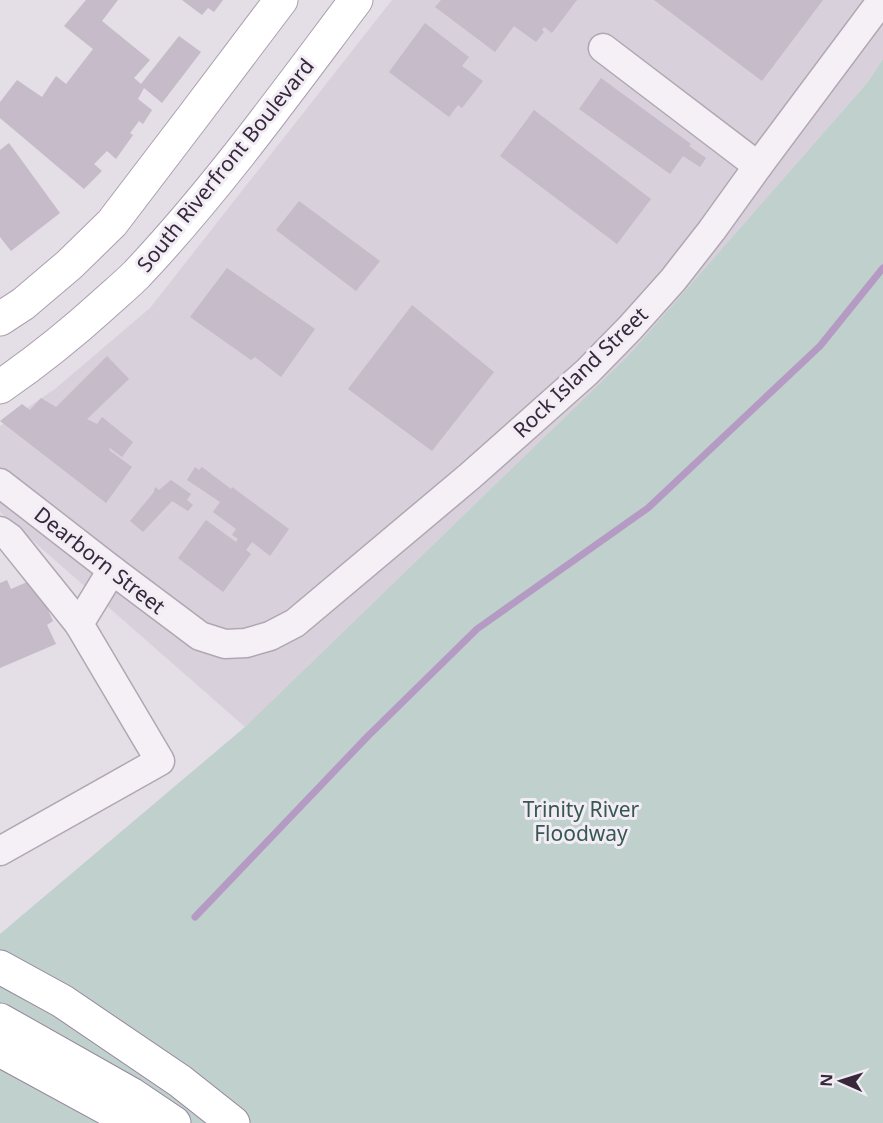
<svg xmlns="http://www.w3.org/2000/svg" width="883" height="1123" font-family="'Noto Sans',sans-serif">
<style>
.built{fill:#d8d0db}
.green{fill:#bfd0cd}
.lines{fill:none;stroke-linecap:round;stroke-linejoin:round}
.stream{stroke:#b59bc4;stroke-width:7}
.building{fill:#c5bbc9}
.minor-casing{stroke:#b0a7b3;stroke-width:31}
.major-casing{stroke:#ac9eb1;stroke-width:35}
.highway-casing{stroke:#96869c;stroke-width:35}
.minor{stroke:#f4f0f5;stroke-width:28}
.major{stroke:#fff;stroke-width:33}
.highway{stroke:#fff;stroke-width:33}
.labels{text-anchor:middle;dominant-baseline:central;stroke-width:6;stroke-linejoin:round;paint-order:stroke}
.street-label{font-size:21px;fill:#37283c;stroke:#f2edf4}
.park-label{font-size:21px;fill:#365754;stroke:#f2edf4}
</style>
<rect width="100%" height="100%" fill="#e4dee6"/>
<!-- built -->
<polygon class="built" points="392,0 883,0 883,59 868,82 627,357 245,727 0,512 0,426 55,389 150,308"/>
<!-- green -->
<polygon class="green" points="883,59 883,1123 0,1123 0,934 245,727 627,357 868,82"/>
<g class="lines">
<!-- stream -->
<polyline class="stream" points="195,917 368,736 477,629 648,508 820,346 883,268"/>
</g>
<!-- building -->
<g class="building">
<polygon points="86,0 118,0 102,21 150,60 134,78 141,84 179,36 201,52 162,103 144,88 138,99 152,110 143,124 139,121 130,133 133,135 116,159 107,151 94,164 102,171 84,189 0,118 0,102 17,80 42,97 56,76 66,84 93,49 64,26"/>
<polygon points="182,0 223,0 214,12 208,8 202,15"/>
<polygon points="441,0 577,0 552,33 544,27 542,30 544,32 536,42 514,26 495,52 435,7"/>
<polygon points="654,0 823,0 762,81"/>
<polygon points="425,23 469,57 462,66 483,81 462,108 458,105 449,117 389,72"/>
<polygon points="601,78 691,144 689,146 706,158 700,167 683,156 670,174 579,109"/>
<polygon points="534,110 651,199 617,244 500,156"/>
<polygon points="9,143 60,213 11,251 0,237 0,150"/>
<polygon points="299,201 380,261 356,291 276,230"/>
<polygon points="227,268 315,329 281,377 255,357 251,360 190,317"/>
<polygon points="412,305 494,372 432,451 348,389"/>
<polygon points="107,356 129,379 87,419 97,424 102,417 133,442 122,457 110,448 109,450 132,467 106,503 0,421 22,404 30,410 41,398 56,407"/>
<polygon points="195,467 199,470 202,467 231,489 232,487 289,529 270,556 252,542 246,550 251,554 223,592 178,558 206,520 236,542 238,539 232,535 236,529 213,512 220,502 187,480"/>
<polygon points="171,480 191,494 187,500 193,505 188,511 172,501 143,532 130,521 154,492 155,487 159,490"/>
<polygon points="34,579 53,621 47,625 56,644 0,668 0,583 7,580 11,589"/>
</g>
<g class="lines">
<defs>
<g id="minor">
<polyline points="603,48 758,166"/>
<polyline points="0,483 112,570 200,636 225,644 246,643 270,636 295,623 470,476 587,372 630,328 673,280 712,230 758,166 882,0"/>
<polyline points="0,531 10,538 79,624"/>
<polyline points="0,851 160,761 79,624 112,570"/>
</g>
<g id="major">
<polyline points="0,319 23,304 69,265 112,223 195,114 281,0"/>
<path d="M0,387C36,362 70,335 103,305C114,295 126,285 137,274C217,189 286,93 356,0"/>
</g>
<g id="highway">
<polyline points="0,967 62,1001 180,1081 233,1123"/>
<polyline points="0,1020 131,1094 174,1123"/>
<polyline points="0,1050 134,1123"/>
</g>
</defs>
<!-- minor casing -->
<use href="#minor" class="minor-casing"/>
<!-- major casing -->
<use href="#major" class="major-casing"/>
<!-- highway casing -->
<use href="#highway" class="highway-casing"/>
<!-- minor -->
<use href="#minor" class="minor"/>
<!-- major -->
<use href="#major" class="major"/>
<!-- highway -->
<use href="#highway" class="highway"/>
</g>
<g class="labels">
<!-- street labels -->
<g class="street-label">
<text transform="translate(225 165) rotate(-51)">South Riverfront Boulevard</text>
<text transform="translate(580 372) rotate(-44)">Rock Island Street</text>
<text transform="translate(100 560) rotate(38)">Dearborn Street</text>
</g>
<!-- park labels -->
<g class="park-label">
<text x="581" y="809">Trinity River<tspan x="581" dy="24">Floodway</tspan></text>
</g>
</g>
<!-- north arrow -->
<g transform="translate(841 1081) rotate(273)" stroke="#f2edf4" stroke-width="4.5" paint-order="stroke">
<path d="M0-4.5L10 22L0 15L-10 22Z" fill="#37283c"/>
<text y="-9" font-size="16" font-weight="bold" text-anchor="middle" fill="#37283c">N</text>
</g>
</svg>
